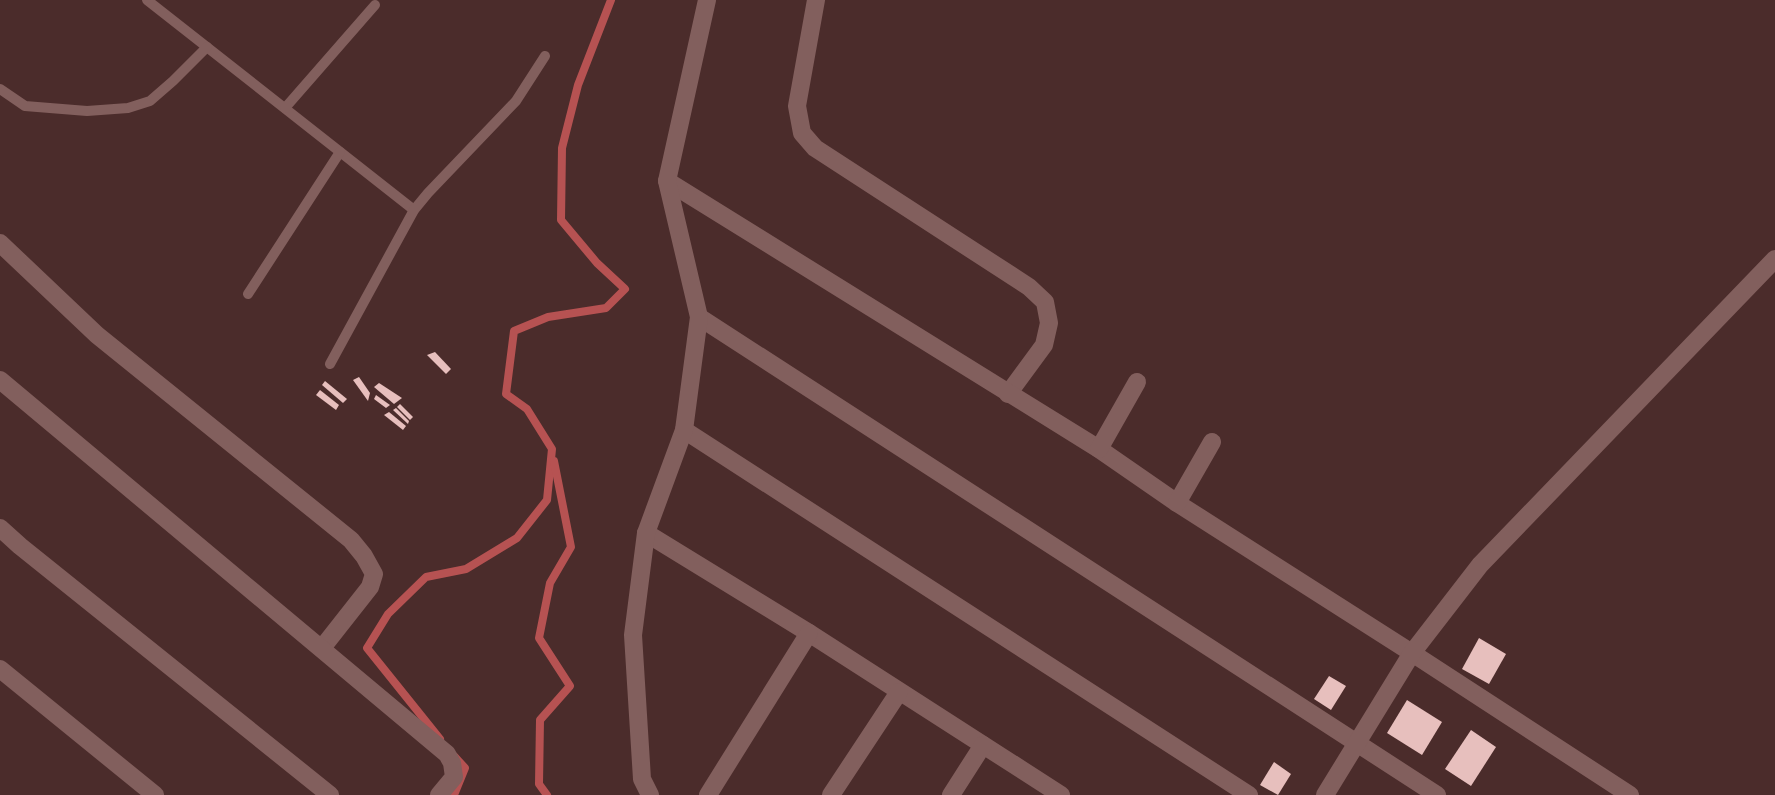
<svg xmlns="http://www.w3.org/2000/svg" width="1775" height="795" font-family="Rubik,sans-serif">
<style>
.lines{fill:none;stroke-linecap:round;stroke-linejoin:round}
.stream{stroke:#b65252;stroke-width:8}
.building{fill:#e7bfbd}
.lane{stroke:#825f5d;stroke-width:10}
.street{stroke:#825f5d;stroke-width:18}
</style>
<rect width="100%" height="100%" fill="#4b2c2b"/>
<g class="lines">
<!-- stream -->
<g class="stream">
<polyline points="440,739 367,648 388,614 426,577 466,569 517,538 547,500 552,449 527,409 506,394 514,331 548,317 606,308 625,289 597,263 561,220 562,148 578,85 611,0"/>
<polyline points="454,795 465,768 454,756"/>
<polyline points="547,795 539,784 540,720 570,686 539,638 550,583 571,547 554,461"/>
</g>
</g>
<!-- building -->
<g class="building">
<polygon points="435,352 451,369 446,374 427,355"/>
<polygon points="359,377 370,393 368,401 353,380"/>
<polygon points="325,381 347,399 343,403 322,385"/>
<polygon points="379,383 402,398 394,404 374,387"/>
<polygon points="320,390 339,405 336,410 316,395"/>
<polygon points="376,395 390,405 386,408 374,399"/>
<polygon points="400,404 413,417 410,420 397,407"/>
<polygon points="396,408 409,421 408,424 393,410"/>
<polygon points="389,412 406,426 403,430 384,415"/>
<polygon points="1479,638 1506,654 1489,684 1462,669"/>
<polygon points="1329,676 1346,686 1331,710 1314,699"/>
<polygon points="1407,700 1442,722 1422,755 1387,733"/>
<polygon points="1471,730 1496,747 1471,786 1445,769"/>
<polygon points="1274,762 1291,774 1278,795 1260,785"/>
</g>
<g class="lines">
<!-- lane -->
<g class="lane">
<polyline points="147,0 414,210"/>
<polyline points="0,89 25,106 87,111 128,108 150,101 173,81 207,47"/>
<polyline points="285,108 375,5"/>
<polyline points="248,294 340,152"/>
<polyline points="330,364 414,210 428,193 516,101 545,56"/>
</g>
<!-- street -->
<g class="street">
<polyline points="816,0 797,106 802,133 815,148 1029,287 1045,302 1049,323 1044,345 1008,394"/>
<polyline points="667,181 1099,449 1177,503 1412,653 1630,795"/>
<polyline points="0,243 97,335 351,540 364,556 374,574 370,587 322,648"/>
<polyline points="699,317 1437,795"/>
<polyline points="0,380 447,754 452,763 454,777 439,795"/>
<polyline points="684,430 1249,795"/>
<polyline points="1099,449 1137,382"/>
<polyline points="1177,503 1212,442"/>
<polyline points="0,528 20,546 330,795"/>
<polyline points="646,533 809,633 1061,795"/>
<polyline points="0,669 155,795"/>
<polyline points="650,795 642,779 633,635 646,533 684,430 699,317 667,181 707,0"/>
<polyline points="708,795 809,633"/>
<polyline points="831,795 899,692"/>
<polyline points="951,795 983,745"/>
<polyline points="1325,795 1412,653 1480,565 1775,259"/>
</g>
</g>
</svg>
